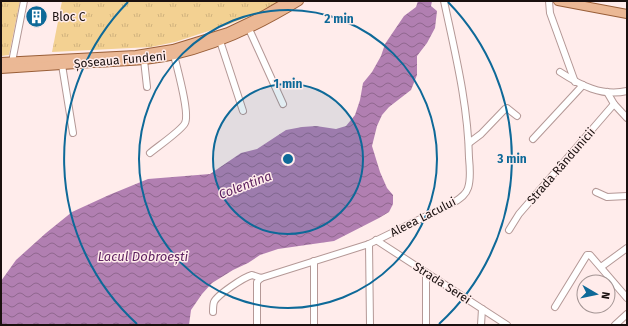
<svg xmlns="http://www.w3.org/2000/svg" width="628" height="326" font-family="'Fira Sans',sans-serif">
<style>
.grass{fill:url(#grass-tufts)}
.water{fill:url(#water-waves)}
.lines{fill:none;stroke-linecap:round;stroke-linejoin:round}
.minor-casing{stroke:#b49896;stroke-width:8}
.major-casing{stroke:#995e38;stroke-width:10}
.minor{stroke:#fff;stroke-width:6}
.major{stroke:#ebb895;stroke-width:8}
.ring{fill:none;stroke:#0e6998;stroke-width:2}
.labels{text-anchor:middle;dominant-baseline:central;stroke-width:3;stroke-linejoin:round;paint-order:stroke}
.poi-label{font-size:12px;fill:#1a100f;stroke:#ffeceb;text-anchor:start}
.street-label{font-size:12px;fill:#1a100f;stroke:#ffeceb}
.water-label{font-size:13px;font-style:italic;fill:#5e2160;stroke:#ffeceb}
.centre{fill:#0e6998;stroke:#ffeceb;stroke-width:2}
.ring-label{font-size:12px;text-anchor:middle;font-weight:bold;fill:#0e6998;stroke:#ffeceb;stroke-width:3;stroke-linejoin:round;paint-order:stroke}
</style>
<defs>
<pattern id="grass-tufts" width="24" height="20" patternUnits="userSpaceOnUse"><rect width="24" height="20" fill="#f3d192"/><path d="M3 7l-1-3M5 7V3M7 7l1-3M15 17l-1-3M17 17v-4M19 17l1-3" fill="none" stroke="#d0b27d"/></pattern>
<pattern id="water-waves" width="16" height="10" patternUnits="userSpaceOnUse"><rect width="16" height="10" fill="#b17fb1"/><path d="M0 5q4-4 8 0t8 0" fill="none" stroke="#8f678e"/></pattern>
</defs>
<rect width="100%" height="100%" fill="#ffeceb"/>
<!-- grass -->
<g class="grass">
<polygon points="2,1 20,1 9,55 1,56 1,8"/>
<polygon points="62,1 280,1 265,10 230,24 175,42 151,47 52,52"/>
</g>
<!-- water -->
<polygon class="water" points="418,1 432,1 431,6 437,11 435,28 427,43 417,56 417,75 411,90 389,107 382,115 377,126 372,146 380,172 387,188 393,195 393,204 389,212 379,218 334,241 278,249 260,255 248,263 233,270 212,283 202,294 191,310 189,325 1,325 1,281 16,260 46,233 72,212 109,195 148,179 210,174 241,153 257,149 286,130 302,127 316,126 336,129 346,126 355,115 360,100 363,83 372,72 381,56 385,44 404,16 416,7"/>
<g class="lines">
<defs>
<g id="minor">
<polyline points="549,1 550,13 575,82"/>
<polyline points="249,29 283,104"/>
<polyline points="220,41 243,111"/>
<polyline points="144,60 147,87"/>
<polyline points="12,62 24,1"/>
<polyline points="62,65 73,133"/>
<path d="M560,72C580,85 602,97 627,91"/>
<polyline points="607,92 614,104 627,118"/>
<polyline points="533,139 583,85"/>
<polyline points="469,143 481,134 505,109 507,108 517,116"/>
<path d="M150,153C157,147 182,130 185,123C190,113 177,68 174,55"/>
<polyline points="596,192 607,197 627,196"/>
<polyline points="509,230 519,214 614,104"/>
<polyline points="376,240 507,325"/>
<polyline points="369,244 370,325"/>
<polyline points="314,261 314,325"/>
<polyline points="601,267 627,248"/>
<path d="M261,278L369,244L453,203C459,199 466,195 468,188C471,179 470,168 469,158C468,104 455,53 444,1"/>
<polyline points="555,307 587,255 590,255 627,298"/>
<path d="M213,312C213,309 213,305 214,302C217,295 244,277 252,275L261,278"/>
<polyline points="257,325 257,282 261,278"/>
<polyline points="426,325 426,273"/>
<polyline points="481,325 482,309"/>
<polyline points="615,325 627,314"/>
</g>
<g id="major">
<polyline points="558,1 627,14"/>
<polyline points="1,62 136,55 173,49 228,32 264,15 288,1"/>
<path d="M1,69C31,67 62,65 92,63C120,62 147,61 174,55C219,45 260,25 299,1"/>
</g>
</defs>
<!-- minor casing -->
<use href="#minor" class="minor-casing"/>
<!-- major casing -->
<use href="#major" class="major-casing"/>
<!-- minor -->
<use href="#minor" class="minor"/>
<!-- major -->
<use href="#major" class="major"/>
</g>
<!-- distance rings -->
<circle cx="288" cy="159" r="75" fill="#0e6998" fill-opacity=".12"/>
<g class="ring">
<circle cx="288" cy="159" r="75"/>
<circle cx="288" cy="159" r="149"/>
<path d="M137 324A224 224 0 0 1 128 2M448 2A224 224 0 0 1 439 324"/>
</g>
<!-- icons -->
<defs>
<symbol id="building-disc" viewBox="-11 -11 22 22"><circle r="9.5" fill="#0e6998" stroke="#ffeceb"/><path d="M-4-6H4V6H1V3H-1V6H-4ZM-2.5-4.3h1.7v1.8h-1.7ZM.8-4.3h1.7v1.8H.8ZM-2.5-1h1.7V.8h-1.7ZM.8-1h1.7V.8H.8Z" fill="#fff"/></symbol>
</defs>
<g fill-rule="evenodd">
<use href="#building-disc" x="24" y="4" width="25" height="25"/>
</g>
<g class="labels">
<!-- poi labels -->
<g class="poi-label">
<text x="52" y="17">Bloc C</text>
</g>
<!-- street labels -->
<g class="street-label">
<text transform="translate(120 60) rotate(-5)">Șoseaua Fundeni</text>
<text transform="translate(561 166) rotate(-49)">Strada Rândunicii</text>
<text transform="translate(423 217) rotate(-27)">Aleea Lacului</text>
<text transform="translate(442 283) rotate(33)">Strada Serei</text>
</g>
<!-- water labels -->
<g class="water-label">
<text transform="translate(245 185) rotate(-21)">Colentina</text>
<text x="143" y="256">Lacul Dobroești</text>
</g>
</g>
<circle cx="288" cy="159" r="6" class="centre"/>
<g class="ring-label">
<text x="339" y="23">2 min</text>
<text x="288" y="88">1 min</text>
<text x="512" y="163">3 min</text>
</g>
<!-- border -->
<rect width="628" height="326" fill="none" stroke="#1a100f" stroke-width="4"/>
<!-- north arrow -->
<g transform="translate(596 294) rotate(99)"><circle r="19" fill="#ffeceb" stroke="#a39493"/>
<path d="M0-3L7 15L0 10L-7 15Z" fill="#0e6998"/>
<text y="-6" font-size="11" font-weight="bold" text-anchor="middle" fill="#1a100f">N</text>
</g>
</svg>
